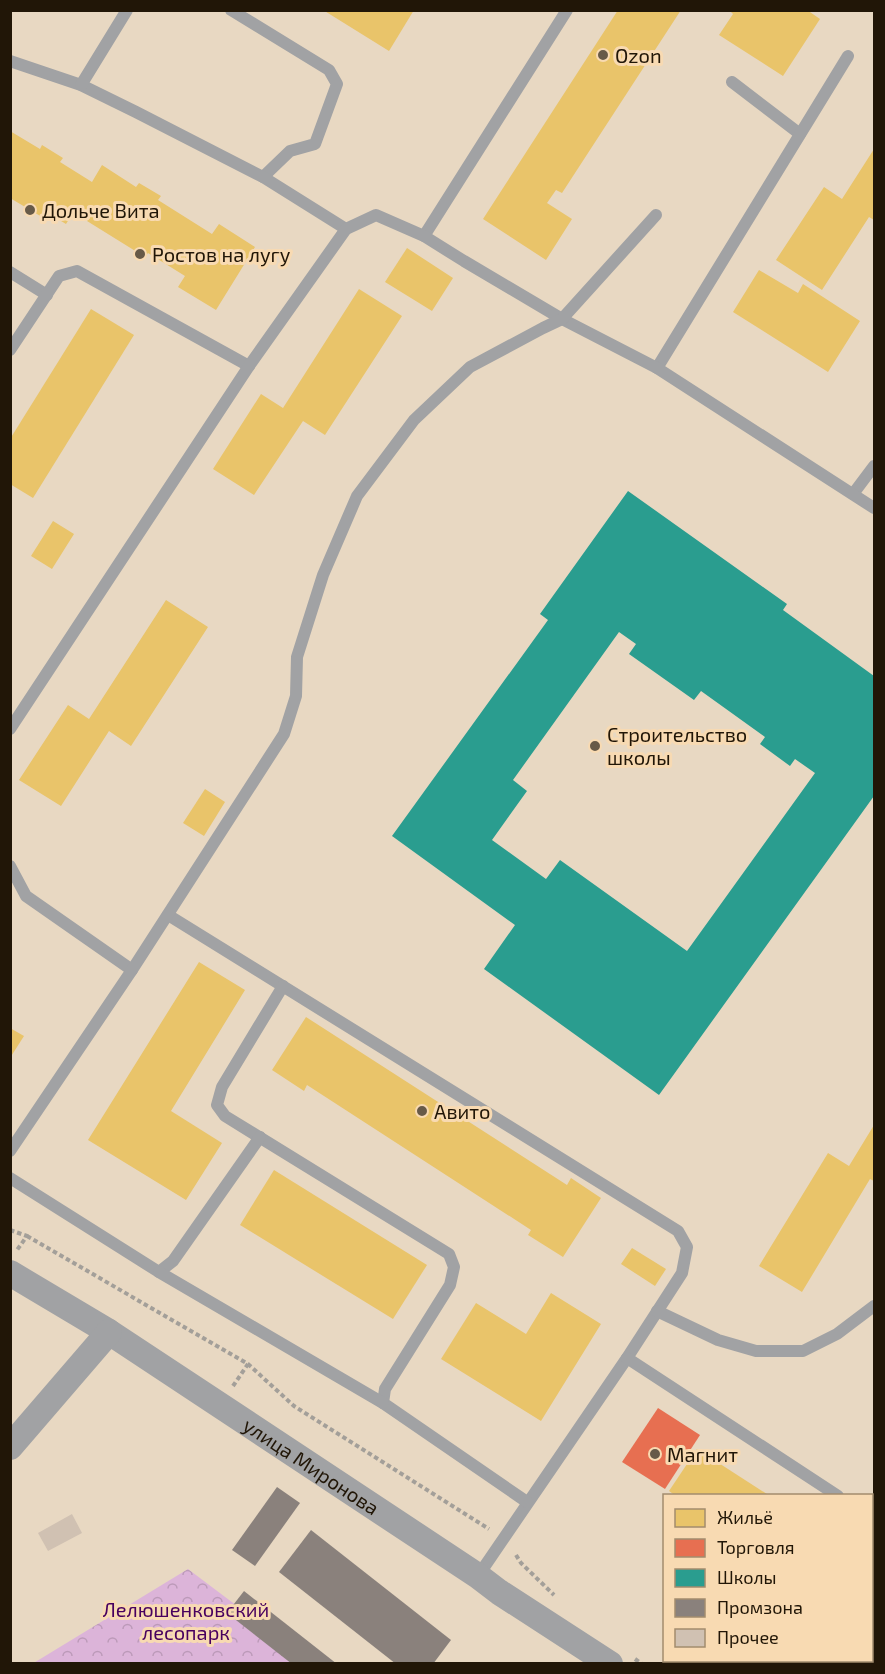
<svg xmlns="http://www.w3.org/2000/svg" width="885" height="1674" font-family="'Exo 2',sans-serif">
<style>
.forest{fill:url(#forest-crowns)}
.homes{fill:#e9c46a}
.shops{fill:#e76f51}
.schools{fill:#2a9d8f;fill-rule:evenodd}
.industry{fill:#8a817c}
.building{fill:#d0c1b2}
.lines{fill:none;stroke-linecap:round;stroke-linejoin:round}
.path{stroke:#a39f99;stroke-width:4;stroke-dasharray:4.5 3;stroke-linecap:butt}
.service{stroke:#a1a2a4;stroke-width:12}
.minor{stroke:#a1a2a4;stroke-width:26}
.poi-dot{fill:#675a48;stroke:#f8dab2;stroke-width:2}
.labels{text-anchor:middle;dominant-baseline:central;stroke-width:6;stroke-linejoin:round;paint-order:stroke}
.poi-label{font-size:20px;fill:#211607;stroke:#f8dab2;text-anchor:start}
.street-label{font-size:20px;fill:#211607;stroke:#f8dab2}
.park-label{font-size:20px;fill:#48005e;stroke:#f8dab2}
</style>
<defs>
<pattern id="forest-crowns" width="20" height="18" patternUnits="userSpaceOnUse" patternTransform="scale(1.5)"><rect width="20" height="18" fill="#dcb4d9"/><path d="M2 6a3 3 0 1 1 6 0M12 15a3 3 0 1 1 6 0" fill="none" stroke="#bc9ab9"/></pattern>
</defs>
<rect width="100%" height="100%" fill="#e8d8c2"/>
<!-- forest -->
<polygon class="forest" points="188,1569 313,1663 32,1664"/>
<!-- homes -->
<g class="homes">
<polygon points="323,10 414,10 389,51"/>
<polygon points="618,10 681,10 562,193 556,190 547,203 572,219 546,260 483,219"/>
<polygon points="729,10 807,10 820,19 783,76 719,35 733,14"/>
<polygon points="10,131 40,149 42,145 63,158 60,162 92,182 102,165 136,187 139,183 161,196 158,200 212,234 219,224 255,247 216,310 178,287 185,276 148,253 145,257 87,221 89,217 76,208 66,224 51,215 47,220 10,198"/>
<polygon points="874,149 874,220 869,217 822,290 776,260 824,187 842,199"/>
<polygon points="407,248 453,278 432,311 385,282"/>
<polygon points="759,270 798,293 803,284 860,321 828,372 733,312"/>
<polygon points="359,289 402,316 325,435 303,421 254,495 213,469 261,394 283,408"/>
<polygon points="91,309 134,335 33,498 10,484 10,439"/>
<polygon points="53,521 74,534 52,569 31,556"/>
<polygon points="166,600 208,627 131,746 109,731 61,806 19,780 68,705 89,719"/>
<polygon points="205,789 225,802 204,836 183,823"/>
<polygon points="199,962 245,990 171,1111 222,1143 186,1200 88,1140"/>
<polygon points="306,1017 567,1185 571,1178 601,1198 563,1257 528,1235 531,1230 307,1085 304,1091 272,1070"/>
<polygon points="10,1028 24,1036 10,1058"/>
<polygon points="874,1125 874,1181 870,1179 802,1292 759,1266 828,1153 849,1166"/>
<polygon points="274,1170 427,1265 393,1319 240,1225"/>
<polygon points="632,1248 666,1269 655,1286 621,1264"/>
<polygon points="551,1293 601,1324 541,1421 441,1359 476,1303 526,1334"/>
<polygon points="697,1449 770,1496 676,1496 669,1491"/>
<polygon points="872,1576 874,1578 874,1636 872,1634"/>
</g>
<!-- shops -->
<polygon class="shops" points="658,1408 700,1435 665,1489 622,1462"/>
<!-- schools -->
<path class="schools" d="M628,491L787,604L783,610L874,676V796L659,1095L484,969L515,925L392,836L548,620L540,614ZM619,632L636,644L629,654L694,700L701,691L765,737L760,744L790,766L795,759L815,773L687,951L560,860L546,879L492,840L527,791L513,780Z"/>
<!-- industry -->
<g class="industry">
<polygon points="277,1487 300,1503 255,1566 232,1550"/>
<polygon points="311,1530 451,1640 433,1664 396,1664 279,1572"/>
<polygon points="244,1591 337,1664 292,1664 227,1613"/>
</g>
<!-- building -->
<polygon class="building" points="72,1514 82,1533 48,1551 38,1533"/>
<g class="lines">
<!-- path -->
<g class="path">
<polyline points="10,1230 27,1236 17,1250"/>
<polyline points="27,1236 248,1364 294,1406 489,1529"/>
<polyline points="233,1386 248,1364"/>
<polyline points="516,1555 521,1563 554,1595"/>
<polyline points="635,1659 642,1664"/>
</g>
<!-- service -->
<g class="service">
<polyline points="231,10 329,70 337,84 315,144 290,151 263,177"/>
<polyline points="10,61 81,85 136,112 263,177 346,229"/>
<polyline points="732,82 800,134"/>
<polyline points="81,85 127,10"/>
<polyline points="424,236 567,10"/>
<polyline points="10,272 47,295"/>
<polyline points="10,350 59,276 77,271 249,366"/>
<polyline points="657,368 848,56"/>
<polyline points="853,494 874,466"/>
<polyline points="10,729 249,366 346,229 376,215 424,236 464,261 562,319 657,368 874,508"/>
<polyline points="10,866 26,896 132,970"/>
<polyline points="168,915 678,1231 687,1247 682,1273 627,1358 478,1576"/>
<polyline points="283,986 222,1087 217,1105 225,1116 449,1254 454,1267 450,1285 385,1389 383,1403 527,1502"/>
<polyline points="10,1151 132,970 284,734 296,696 297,657 323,575 357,496 414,420 470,367 543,328 562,319 656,215"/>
<polyline points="10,1178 159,1272 173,1261 260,1137"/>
<polyline points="159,1272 383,1403"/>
<polyline points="657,1311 718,1340 756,1351 803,1351 837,1334 874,1306"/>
<polyline points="627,1358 838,1496"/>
<polyline points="872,1517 874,1519"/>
</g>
<!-- minor -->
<g class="minor">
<path id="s1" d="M10,1273L109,1332L478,1576L499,1592L610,1664"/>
<polyline points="10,1447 109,1332"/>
</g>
</g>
<!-- markers -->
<g class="poi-dot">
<circle cx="603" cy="55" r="6"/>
<circle cx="30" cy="210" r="6"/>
<circle cx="140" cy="254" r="6"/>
<circle cx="595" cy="746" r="6"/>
<circle cx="422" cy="1111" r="6"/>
<circle cx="655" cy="1454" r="6"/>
</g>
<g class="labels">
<!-- poi labels -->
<g class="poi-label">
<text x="615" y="55">Ozon</text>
<text x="42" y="210">Дольче Вита</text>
<text x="152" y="254">Ростов на лугу</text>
<text x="607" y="734">Строительство<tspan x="607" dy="23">школы</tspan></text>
<text x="434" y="1111">Авито</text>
<text x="667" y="1454">Магнит</text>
</g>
<!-- street labels -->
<g class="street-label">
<text stroke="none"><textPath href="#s1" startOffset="358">улица Миронова</textPath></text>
</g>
<!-- park labels -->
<g class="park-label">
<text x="186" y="1609">Лелюшенковский<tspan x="186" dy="23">лесопарк</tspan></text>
</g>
</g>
<!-- border -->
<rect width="885" height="1674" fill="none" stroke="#211607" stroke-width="24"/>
<!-- legend -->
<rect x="663" y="1494" width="210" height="168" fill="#f8dab2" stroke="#a28c6e" stroke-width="1.5"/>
<rect x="675" y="1509" width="30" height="18" fill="#e9c46a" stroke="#a28c6e" stroke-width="1.5"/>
<text x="717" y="1524" font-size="18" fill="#211607">Жильё</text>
<rect x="675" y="1539" width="30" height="18" fill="#e76f51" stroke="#a28c6e" stroke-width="1.5"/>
<text x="717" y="1554" font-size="18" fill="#211607">Торговля</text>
<rect x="675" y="1569" width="30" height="18" fill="#2a9d8f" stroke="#a28c6e" stroke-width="1.5"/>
<text x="717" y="1584" font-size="18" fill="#211607">Школы</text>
<rect x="675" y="1599" width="30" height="18" fill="#8a817c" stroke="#a28c6e" stroke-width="1.5"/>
<text x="717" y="1614" font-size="18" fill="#211607">Промзона</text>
<rect x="675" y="1629" width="30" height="18" fill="#d0c1b2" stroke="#a28c6e" stroke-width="1.5"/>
<text x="717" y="1644" font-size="18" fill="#211607">Прочее</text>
</svg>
